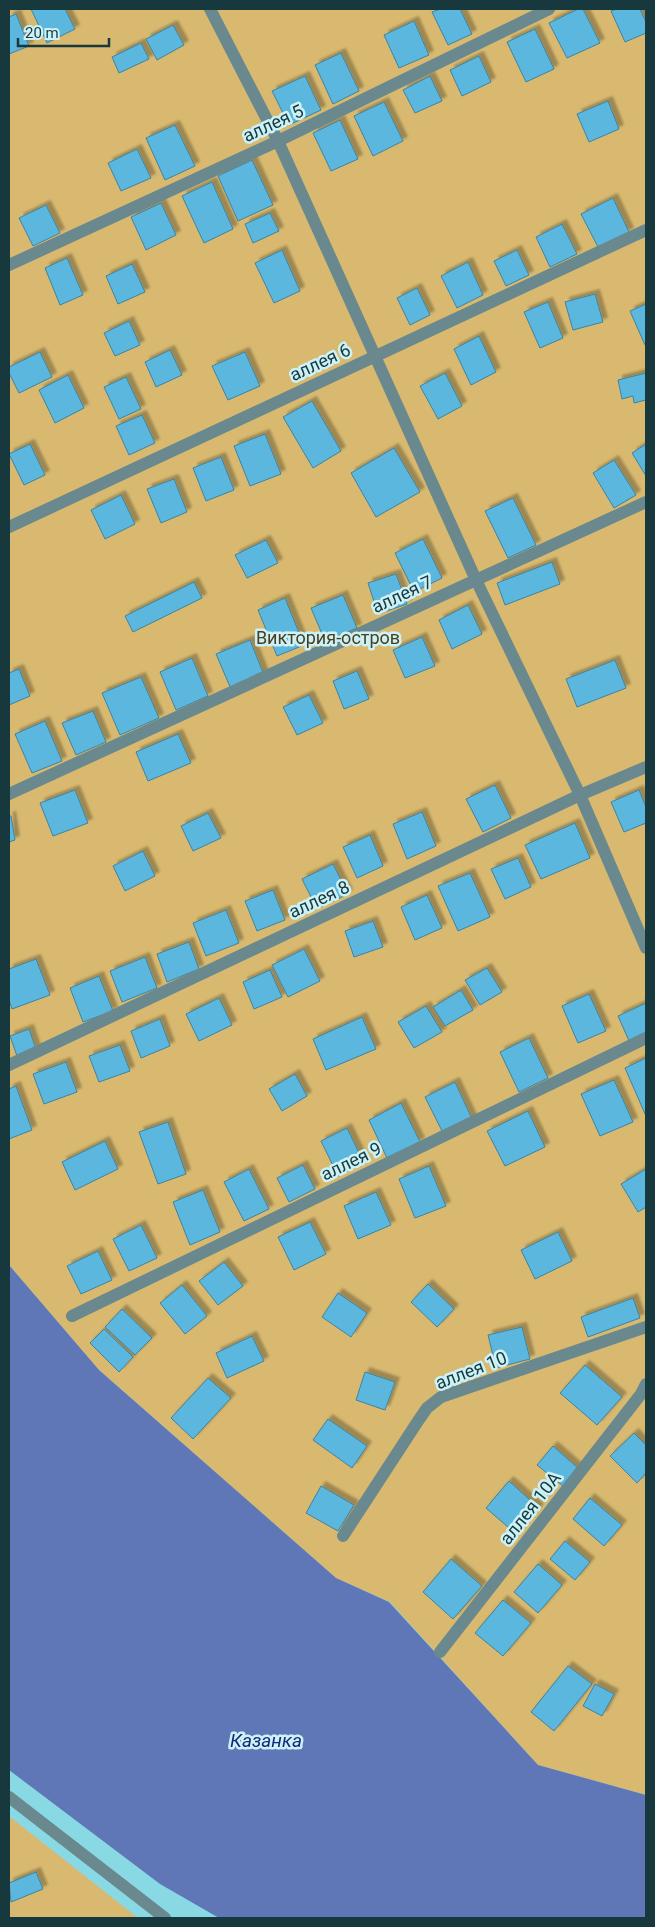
<svg xmlns="http://www.w3.org/2000/svg" width="655" height="1927" font-family="Roboto,sans-serif">
<style>
.garden{fill:#d8b96f}
.water{fill:#5f77b7}
.building{fill:#5bb7de;stroke:#3f829e;filter:url(#shadow)}
.lines{fill:none;stroke-linecap:round;stroke-linejoin:round}
.minor{stroke:#6a898e;stroke-width:12}
.labels{text-anchor:middle;dominant-baseline:central;stroke-width:5;stroke-linejoin:round;paint-order:stroke}
.street-label{font-size:18px;fill:#17393e;stroke:#ccf2f8}
.park-label{font-size:18px;fill:#4a3d1b;stroke:#ccf2f8}
.water-label{font-size:19px;font-style:italic;fill:#162875;stroke:#ccf2f8}
</style>
<defs>
<filter id="shadow"><feDropShadow dx="4.5" dy="-4.5" stdDeviation="1" flood-color="#0004"/></filter>
</defs>
<rect width="100%" height="100%" fill="#89d9e5"/>
<!-- garden -->
<g class="garden">
<polygon points="9,9 646,9 646,1795 538,1765 390,1602 336,1578 99,1370 9,1265"/>
<polygon points="9,1816 138,1918 9,1918"/>
</g>
<!-- water -->
<polygon class="water" points="9,1265 99,1370 336,1578 389,1602 538,1765 646,1795 646,1918 219,1918 160,1884 9,1770"/>
<!-- building -->
<g class="building">
<polygon points="31,9 65,9 75,29 47,43"/>
<polygon points="440,9 460,9 472,34 448,45 432,12"/>
<polygon points="578,9 583,9 600,43 567,58 549,23"/>
<polygon points="617,9 640,9 646,22 646,33 625,42 611,11"/>
<polygon points="16,14 29,46 9,54 9,17"/>
<polygon points="414,21 429,55 399,68 384,35"/>
<polygon points="173,25 184,45 157,60 146,39"/>
<polygon points="535,29 554,69 526,82 507,42"/>
<polygon points="141,43 149,59 119,73 112,57"/>
<polygon points="341,53 359,91 333,104 315,65"/>
<polygon points="479,56 491,82 462,96 450,70"/>
<polygon points="305,76 321,110 289,125 272,91"/>
<polygon points="430,76 442,101 415,113 403,90"/>
<polygon points="608,101 619,129 589,142 577,114"/>
<polygon points="384,102 403,141 373,156 354,116"/>
<polygon points="340,120 358,159 331,171 313,133"/>
<polygon points="175,125 195,166 165,180 146,138"/>
<polygon points="137,149 151,178 121,191 108,163"/>
<polygon points="252,160 273,205 238,221 218,176"/>
<polygon points="212,182 233,229 204,243 182,196"/>
<polygon points="613,198 629,232 598,247 581,214"/>
<polygon points="161,203 176,235 146,250 131,217"/>
<polygon points="46,205 60,233 33,246 19,218"/>
<polygon points="270,213 279,231 253,243 245,224"/>
<polygon points="562,224 577,254 550,267 536,237"/>
<polygon points="282,250 300,291 274,303 255,263"/>
<polygon points="517,250 529,275 506,286 494,261"/>
<polygon points="67,258 83,295 60,305 45,268"/>
<polygon points="468,262 483,295 457,308 441,276"/>
<polygon points="132,264 145,292 118,304 106,276"/>
<polygon points="417,288 430,315 410,325 397,298"/>
<polygon points="595,294 603,322 573,330 565,302"/>
<polygon points="548,302 563,338 540,348 524,312"/>
<polygon points="646,304 646,345 645,345 630,311"/>
<polygon points="129,321 140,345 115,356 104,333"/>
<polygon points="479,336 496,372 471,385 454,349"/>
<polygon points="170,350 182,375 156,387 145,362"/>
<polygon points="40,352 52,377 19,393 9,373 9,367"/>
<polygon points="245,352 260,386 228,400 212,366"/>
<polygon points="445,373 462,406 438,419 420,386"/>
<polygon points="646,373 646,400 634,403 633,396 622,399 618,380"/>
<polygon points="68,375 84,408 55,423 39,390"/>
<polygon points="126,377 141,409 119,419 104,387"/>
<polygon points="312,401 341,451 313,468 283,417"/>
<polygon points="142,415 155,443 129,455 116,426"/>
<polygon points="265,434 281,474 250,486 234,446"/>
<polygon points="30,444 45,475 24,485 9,454"/>
<polygon points="646,444 646,476 632,453"/>
<polygon points="394,448 420,492 376,517 351,473"/>
<polygon points="221,457 234,490 206,501 193,468"/>
<polygon points="614,460 636,495 614,508 593,473"/>
<polygon points="174,479 187,512 161,523 147,489"/>
<polygon points="121,495 135,524 105,539 91,510"/>
<polygon points="513,498 536,545 508,558 485,511"/>
<polygon points="423,539 442,578 414,592 395,553"/>
<polygon points="266,540 278,563 247,578 235,555"/>
<polygon points="552,562 560,584 505,605 497,583"/>
<polygon points="396,574 407,604 378,614 368,583"/>
<polygon points="194,582 202,598 133,632 125,616"/>
<polygon points="343,595 357,628 325,641 311,608"/>
<polygon points="285,598 304,645 277,656 258,610"/>
<polygon points="468,605 482,634 452,649 439,620"/>
<polygon points="422,637 435,666 405,678 393,650"/>
<polygon points="250,640 264,675 231,689 216,654"/>
<polygon points="192,658 208,696 176,710 160,672"/>
<polygon points="615,660 626,688 577,707 566,679"/>
<polygon points="19,669 30,696 9,705 9,673"/>
<polygon points="357,671 369,699 344,709 333,681"/>
<polygon points="141,677 159,718 120,735 102,693"/>
<polygon points="309,695 323,723 297,735 283,707"/>
<polygon points="93,711 106,742 76,755 62,723"/>
<polygon points="45,721 62,761 32,773 15,734"/>
<polygon points="178,734 191,763 148,781 136,752"/>
<polygon points="495,785 511,818 483,832 466,799"/>
<polygon points="75,790 88,823 53,836 40,803"/>
<polygon points="639,790 646,807 646,823 624,832 611,802"/>
<polygon points="422,812 436,846 407,859 393,824"/>
<polygon points="208,813 221,838 193,851 181,826"/>
<polygon points="9,816 11,816 15,840 9,842"/>
<polygon points="575,823 590,858 541,879 525,845"/>
<polygon points="370,835 383,866 357,878 343,847"/>
<polygon points="143,851 155,876 125,891 113,866"/>
<polygon points="518,858 531,887 505,899 491,869"/>
<polygon points="333,864 348,894 317,909 302,879"/>
<polygon points="470,873 490,917 458,931 438,886"/>
<polygon points="273,890 285,920 257,931 245,901"/>
<polygon points="427,895 442,928 415,940 401,907"/>
<polygon points="226,910 239,943 206,956 193,923"/>
<polygon points="373,921 383,947 354,957 345,931"/>
<polygon points="189,942 199,969 167,982 157,954"/>
<polygon points="304,949 320,981 288,997 272,965"/>
<polygon points="145,957 157,988 122,1002 110,971"/>
<polygon points="36,959 50,995 12,1009 9,1000 9,969"/>
<polygon points="487,968 502,992 480,1005 465,980"/>
<polygon points="270,970 282,997 254,1009 243,982"/>
<polygon points="99,976 113,1011 83,1022 70,988"/>
<polygon points="461,990 473,1010 445,1026 433,1007"/>
<polygon points="589,994 606,1031 578,1043 562,1006"/>
<polygon points="219,998 232,1025 199,1041 186,1014"/>
<polygon points="646,1003 646,1036 630,1043 618,1016"/>
<polygon points="426,1006 442,1032 414,1048 398,1022"/>
<polygon points="362,1017 376,1049 326,1070 313,1039"/>
<polygon points="160,1019 170,1046 141,1058 131,1031"/>
<polygon points="29,1029 36,1049 17,1056 10,1036"/>
<polygon points="529,1038 548,1078 519,1092 500,1052"/>
<polygon points="120,1045 130,1071 99,1082 89,1056"/>
<polygon points="646,1058 646,1114 645,1114 625,1068"/>
<polygon points="66,1062 77,1092 44,1104 33,1074"/>
<polygon points="295,1074 307,1096 282,1111 269,1089"/>
<polygon points="614,1080 633,1122 600,1136 581,1094"/>
<polygon points="455,1082 473,1121 444,1135 425,1097"/>
<polygon points="16,1086 32,1130 9,1139 9,1089"/>
<polygon points="401,1103 420,1142 387,1158 369,1120"/>
<polygon points="528,1111 545,1147 505,1166 487,1131"/>
<polygon points="168,1122 186,1174 158,1184 139,1132"/>
<polygon points="347,1128 364,1163 338,1176 321,1141"/>
<polygon points="105,1141 118,1169 75,1190 62,1162"/>
<polygon points="303,1165 315,1189 289,1202 277,1178"/>
<polygon points="429,1166 446,1206 415,1218 399,1179"/>
<polygon points="249,1169 269,1209 244,1221 224,1182"/>
<polygon points="646,1169 646,1207 638,1212 621,1184"/>
<polygon points="203,1190 220,1232 190,1245 173,1202"/>
<polygon points="376,1192 391,1225 358,1239 344,1206"/>
<polygon points="310,1222 326,1254 294,1270 278,1237"/>
<polygon points="141,1225 157,1258 129,1271 113,1239"/>
<polygon points="558,1232 572,1261 535,1279 521,1250"/>
<polygon points="98,1251 112,1280 81,1294 67,1266"/>
<polygon points="224,1262 243,1286 218,1305 199,1281"/>
<polygon points="428,1284 454,1309 437,1327 411,1302"/>
<polygon points="182,1285 207,1316 185,1334 160,1303"/>
<polygon points="338,1293 367,1313 351,1337 322,1317"/>
<polygon points="633,1298 640,1318 588,1337 581,1317"/>
<polygon points="122,1309 152,1338 135,1355 105,1327"/>
<polygon points="522,1327 530,1359 496,1368 488,1335"/>
<polygon points="104,1329 133,1357 119,1372 90,1343"/>
<polygon points="252,1336 264,1361 227,1378 216,1353"/>
<polygon points="585,1365 622,1397 597,1425 560,1393"/>
<polygon points="365,1372 395,1382 385,1410 356,1400"/>
<polygon points="208,1378 231,1398 193,1439 171,1418"/>
<polygon points="328,1419 367,1446 352,1468 313,1440"/>
<polygon points="634,1433 646,1445 646,1473 637,1483 610,1456"/>
<polygon points="553,1446 578,1468 563,1486 537,1465"/>
<polygon points="509,1481 539,1508 516,1534 486,1508"/>
<polygon points="321,1486 354,1505 338,1531 306,1513"/>
<polygon points="590,1498 622,1525 604,1546 573,1519"/>
<polygon points="565,1541 590,1562 575,1580 550,1559"/>
<polygon points="451,1559 482,1586 453,1619 423,1592"/>
<polygon points="538,1564 562,1585 538,1613 514,1592"/>
<polygon points="503,1600 531,1623 503,1656 475,1633"/>
<polygon points="568,1666 592,1684 554,1731 531,1712"/>
<polygon points="595,1684 614,1694 602,1716 583,1706"/>
<polygon points="36,1872 43,1889 11,1902 9,1883"/>
</g>
<g class="lines">
<!-- minor -->
<g class="minor">
<polyline points="210,9 278,141 476,580 580,795 646,948"/>
<polyline points="9,265 278,141 549,9"/>
<polyline points="9,527 646,230"/>
<polyline points="9,794 646,502"/>
<polyline points="9,1065 580,795 646,767"/>
<polyline points="72,1316 646,1038"/>
<polyline points="343,1536 418,1421 427,1408 441,1397 646,1327"/>
<polyline points="440,1652 641,1394 646,1384"/>
<polyline points="9,1797 165,1918"/>
</g>
</g>
<g class="labels">
<!-- street labels -->
<g class="street-label">
<text transform="translate(273 123) rotate(-25)">аллея 5</text>
<text transform="translate(320 362) rotate(-25)">аллея 6</text>
<text transform="translate(402 594) rotate(-25)">аллея 7</text>
<text transform="translate(319 899) rotate(-25)">аллея 8</text>
<text transform="translate(351 1161) rotate(-26)">аллея 9</text>
<text transform="translate(471 1370) rotate(-21)">аллея 10</text>
<text transform="translate(530 1508) rotate(-52)">аллея 10А</text>
</g>
<!-- park labels -->
<g class="park-label">
<text x="328" y="637">Виктория-остров</text>
</g>
<!-- water labels -->
<g class="water-label">
<text x="266" y="1740">Казанка</text>
</g>
</g>
<!-- border -->
<rect width="655" height="1927" fill="none" stroke="#17393e" stroke-width="20"/>
<!-- scale -->
<path d="M18 38v8h91v-8" fill="none" stroke="#17393e" stroke-width="2.5"/>
<text x="25" y="38" font-size="15" fill="#17393e" stroke="#ccf2f8" stroke-width="4" paint-order="stroke">20 m</text>
</svg>
